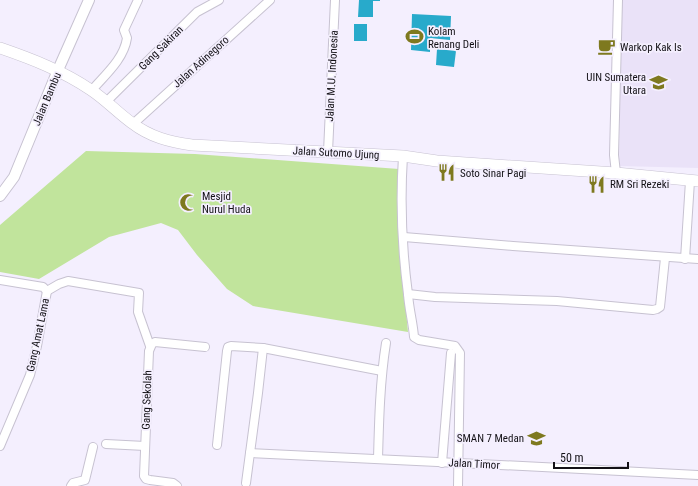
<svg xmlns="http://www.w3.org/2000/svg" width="698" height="486" font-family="'Roboto Condensed',sans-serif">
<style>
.built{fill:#eae2f8}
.green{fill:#c1e49c}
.water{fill:#28aacb}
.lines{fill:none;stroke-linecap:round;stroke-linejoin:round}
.minor-casing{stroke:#c7c2d1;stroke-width:10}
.tertiary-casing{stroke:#c7c2d1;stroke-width:12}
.secondary-casing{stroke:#c7c2d1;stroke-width:12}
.minor{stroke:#fff;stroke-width:8}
.tertiary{stroke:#fff;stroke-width:10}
.secondary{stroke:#fff;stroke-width:11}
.labels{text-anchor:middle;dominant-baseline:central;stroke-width:3.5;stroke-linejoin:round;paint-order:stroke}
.poi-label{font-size:11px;fill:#131116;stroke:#f4effe;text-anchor:start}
.street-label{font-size:11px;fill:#131116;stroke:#f4effe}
</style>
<rect width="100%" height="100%" fill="#f4effe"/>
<!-- built -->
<polygon class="built" points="622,0 698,0 698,168 619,166"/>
<!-- green -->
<polygon class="green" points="86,151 195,154 399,169 399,234 408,332 253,306 227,289 197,255 178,230 161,223 109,237 39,279 0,272 0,225"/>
<!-- water -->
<g class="water">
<polygon points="359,0 380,0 380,1 373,1 373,17 358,17"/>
<polygon points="412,14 451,16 450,40 430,38 430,52 411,50"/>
<rect x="354" y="24" width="13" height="17"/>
<polygon points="437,49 456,51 454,67 436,65"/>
</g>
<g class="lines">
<defs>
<g id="minor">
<path d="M92,90C105,75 124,59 127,38L124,30L138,0"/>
<polyline points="106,102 197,12 219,0"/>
<polyline points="133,124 270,0"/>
<polyline points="328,152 335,0"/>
<path d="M403,156C400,202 402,249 408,294C409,309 413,323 414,337L419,340L455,346L460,353L458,486"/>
<polyline points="616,173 614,155 618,0"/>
<polyline points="404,237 513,246 698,259"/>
<polyline points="685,259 690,181"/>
<polyline points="0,280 43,287 47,291"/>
<polyline points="47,291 59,284 68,281 139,293 138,312 150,346"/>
<polyline points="408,294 435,297 557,301 653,310 657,309 660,307 665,258"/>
<polyline points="106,444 145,446"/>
<polyline points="217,445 227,351 228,347 231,346 263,348 382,371"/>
<polyline points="0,446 30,375 37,346 47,291"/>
<path d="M250,453C399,459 549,468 698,475"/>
<path d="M378,459C379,420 380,381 386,343"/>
<polyline points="442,463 451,353"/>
<polyline points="246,483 258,393 263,348"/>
<polyline points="71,486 73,483 85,480 93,447"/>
<polyline points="177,486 173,483 150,480 146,479 144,476 149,351 152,344 155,342 205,347"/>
</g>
<polyline id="tertiary" points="0,196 14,177 58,70 89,0"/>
<path id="secondary" d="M0,48C32,59 63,71 91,90C106,100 118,113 132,123C150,137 170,142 192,145L403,156L437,161L616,173L698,181"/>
</defs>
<!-- minor casing -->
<use href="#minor" class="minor-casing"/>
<!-- tertiary casing -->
<use href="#tertiary" class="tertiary-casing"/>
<!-- secondary casing -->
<use href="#secondary" class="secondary-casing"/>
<!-- minor -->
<use href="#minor" class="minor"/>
<!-- tertiary -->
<use href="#tertiary" class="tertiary"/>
<!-- secondary -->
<use href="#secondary" class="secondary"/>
</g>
<!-- icons -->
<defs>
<symbol id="stadium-bare" viewBox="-9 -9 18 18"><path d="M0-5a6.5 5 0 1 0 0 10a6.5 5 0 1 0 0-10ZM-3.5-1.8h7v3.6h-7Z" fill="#7e791f" stroke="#f4effe" stroke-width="2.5" paint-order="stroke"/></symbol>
<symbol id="cafe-bare" viewBox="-9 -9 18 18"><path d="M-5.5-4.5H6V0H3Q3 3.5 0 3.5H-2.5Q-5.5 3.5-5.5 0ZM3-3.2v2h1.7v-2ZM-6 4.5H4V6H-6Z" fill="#7e791f" stroke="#f4effe" stroke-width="2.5" paint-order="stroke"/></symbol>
<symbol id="university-bare" viewBox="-9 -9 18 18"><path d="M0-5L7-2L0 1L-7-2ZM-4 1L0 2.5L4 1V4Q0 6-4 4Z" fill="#7e791f" stroke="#f4effe" stroke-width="2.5" paint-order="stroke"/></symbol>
<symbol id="restaurant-bare" viewBox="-9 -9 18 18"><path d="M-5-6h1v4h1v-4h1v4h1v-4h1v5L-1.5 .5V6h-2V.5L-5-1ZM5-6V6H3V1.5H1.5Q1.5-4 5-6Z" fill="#7e791f" stroke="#f4effe" stroke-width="2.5" paint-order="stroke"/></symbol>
<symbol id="mosque-bare" viewBox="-9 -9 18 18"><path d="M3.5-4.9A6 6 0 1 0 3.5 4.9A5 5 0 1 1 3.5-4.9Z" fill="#7e791f" stroke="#f4effe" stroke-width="2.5" paint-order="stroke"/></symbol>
<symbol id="school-bare" viewBox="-9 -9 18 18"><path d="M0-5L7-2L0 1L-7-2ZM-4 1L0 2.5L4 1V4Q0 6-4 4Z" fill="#7e791f" stroke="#f4effe" stroke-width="2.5" paint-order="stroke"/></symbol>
</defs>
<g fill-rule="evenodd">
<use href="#stadium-bare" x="402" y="24" width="25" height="25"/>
<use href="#cafe-bare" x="594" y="34" width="25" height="25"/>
<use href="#university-bare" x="646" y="70" width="25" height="25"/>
<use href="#restaurant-bare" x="434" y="160" width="25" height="25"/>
<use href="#restaurant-bare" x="584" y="172" width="25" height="25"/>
<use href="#mosque-bare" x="176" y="190" width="25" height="25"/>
<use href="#school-bare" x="524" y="426" width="25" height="25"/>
</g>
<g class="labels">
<!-- poi labels -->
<g class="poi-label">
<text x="428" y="31">Kolam<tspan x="428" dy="13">Renang Deli</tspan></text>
<text x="620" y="47">Warkop Kak Is</text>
<text x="646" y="77" text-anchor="end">UIN Sumatera<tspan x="646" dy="13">Utara</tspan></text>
<text x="460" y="173">Soto Sinar Pagi</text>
<text x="610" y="184">RM Sri Rezeki</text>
<text x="202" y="196">Mesjid<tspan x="202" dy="13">Nurul Huda</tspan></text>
<text x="524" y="438" text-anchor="end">SMAN 7 Medan</text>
</g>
<!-- street labels -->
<g class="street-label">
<text transform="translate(161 48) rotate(-45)">Gang Sakiran</text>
<text transform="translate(201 62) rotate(-42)">Jalan Adinegoro</text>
<text transform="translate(332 76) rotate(-87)">Jalan M.U. Indonesia</text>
<text transform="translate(47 99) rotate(-67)">Jalan Bambu</text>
<text transform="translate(336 153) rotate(3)">Jalan Sutomo Ujung</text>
<text transform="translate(38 335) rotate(-78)">Gang Amat Lama</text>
<text transform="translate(147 400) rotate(-88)">Gang Sekolah</text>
<text transform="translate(474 464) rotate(3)">Jalan Timor</text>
</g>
</g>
<!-- scale -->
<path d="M554 462v6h74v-6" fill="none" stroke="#131116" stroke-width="2"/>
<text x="560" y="462" font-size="12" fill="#131116" stroke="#f4effe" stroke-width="3" paint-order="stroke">50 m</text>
</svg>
